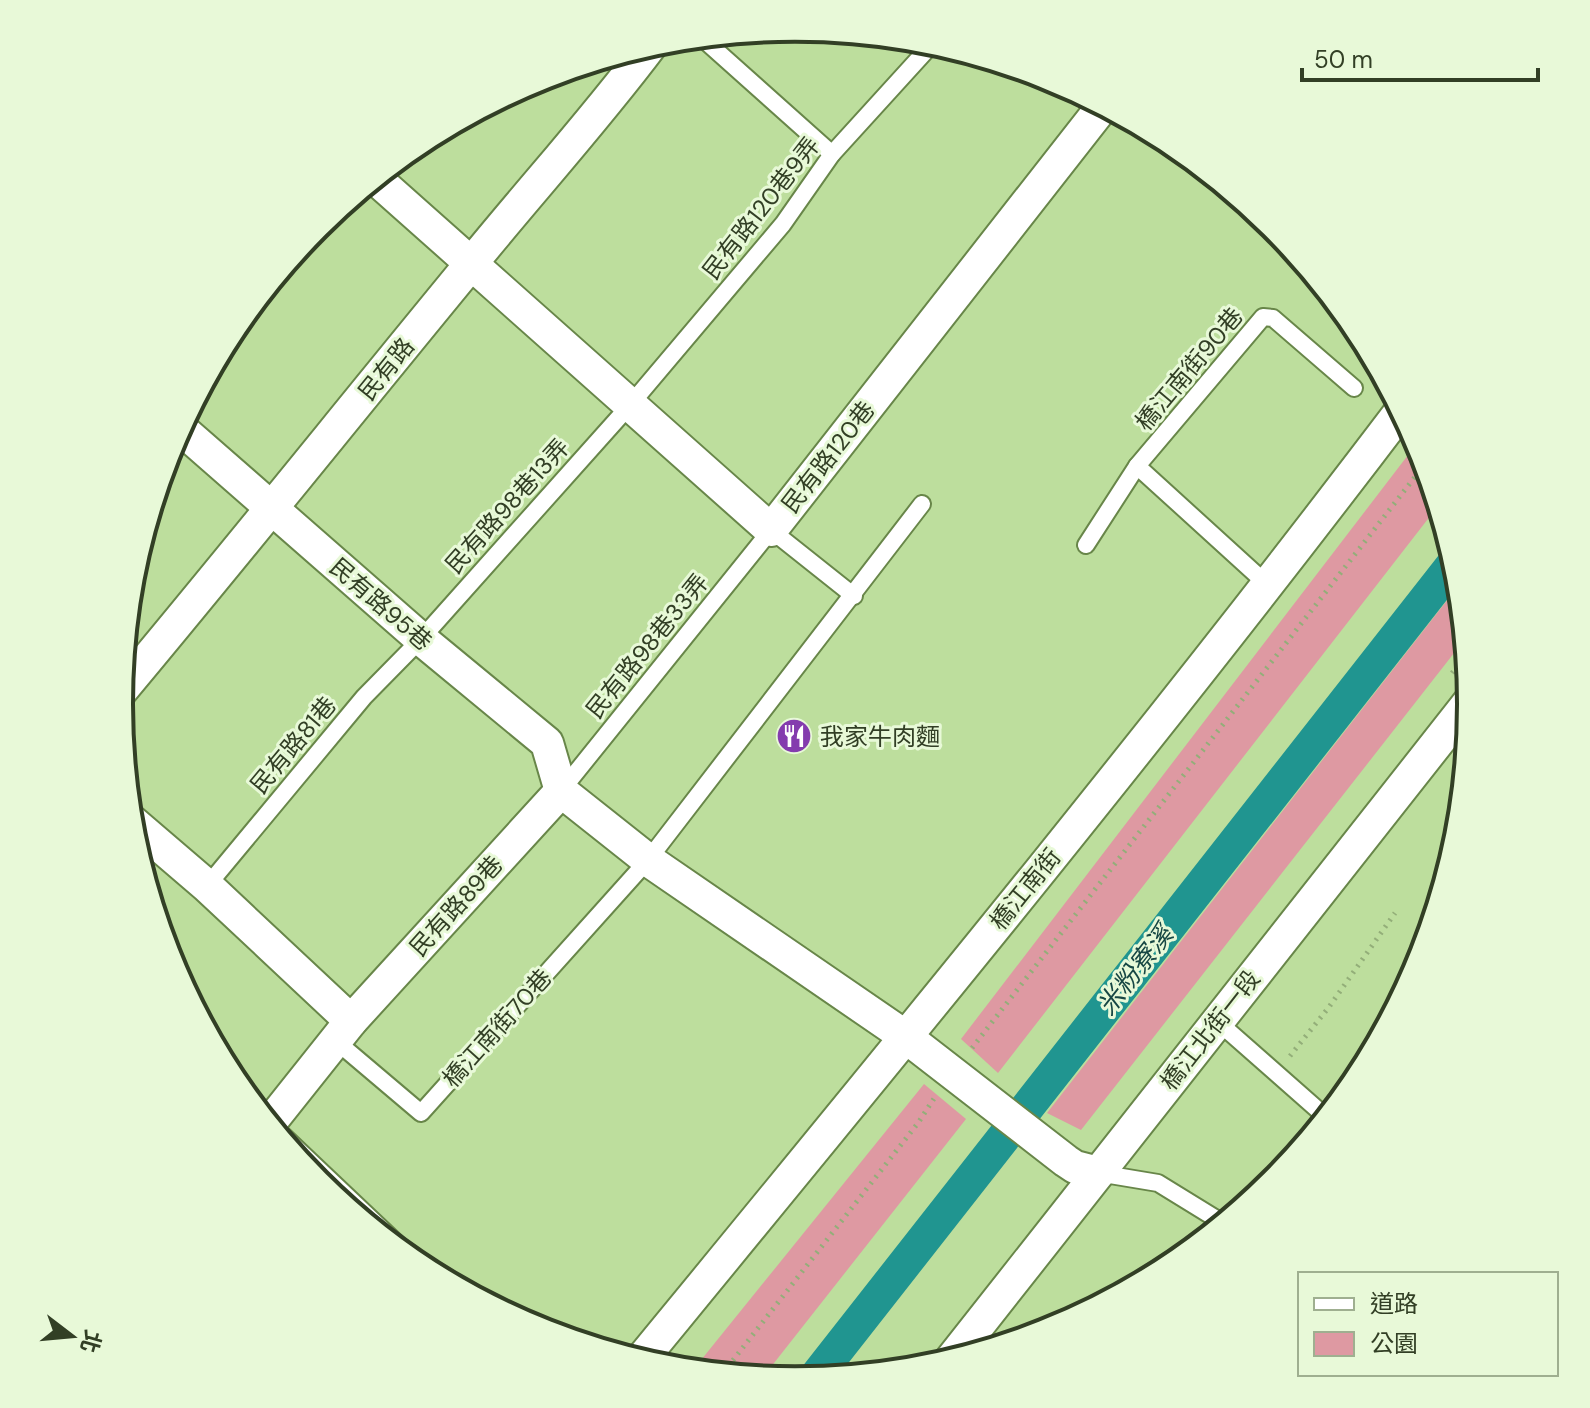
<svg xmlns="http://www.w3.org/2000/svg" width="1590" height="1408" font-family="'DM Sans','Noto Sans TC',sans-serif">
<style>
.green{fill:#de99a2}
.lines{fill:none;stroke-linecap:round;stroke-linejoin:round}
.canal{stroke:#209590;stroke-width:34}
.service-casing{stroke:#688649;stroke-width:20}
.minor-casing{stroke:#688649;stroke-width:36}
.path{stroke:#93ae79;stroke-width:5;stroke-dasharray:2 6;stroke-linecap:butt}
.service{stroke:#fff;stroke-width:16}
.minor{stroke:#fff;stroke-width:32}
.labels{text-anchor:middle;dominant-baseline:central;stroke-width:6;stroke-linejoin:round;paint-order:stroke}
.street-label{font-size:24px;fill:#323f25;stroke:#e8f9d8}
.poi-label{font-size:24px;fill:#323f25;stroke:#e8f9d8;text-anchor:start}
.water-label{font-size:26px;font-style:italic;fill:#174744;stroke:#e8f9d8}
.rim{fill:none;stroke:#323f25;stroke-width:4}
</style>
<rect width="100%" height="100%" fill="#bdde9d"/>
<!-- green -->
<g class="green">
<polygon points="1418,442 1438,506 998,1073 961,1039"/>
<polygon points="1459,585 1465,639 1081,1130 1047,1113"/>
<polygon points="924,1084 966,1119 763,1377 693,1370"/>
</g>
<g class="lines">
<!-- canal -->
<polyline class="canal" points="815,1378 1455,562"/>
<defs>
<g id="service">
<polyline points="701,37 832,154"/>
<polyline points="1137,466 1269,586"/>
<polyline points="1086,545 1137,466 1263,317 1273,318 1354,388"/>
<polyline points="561,791 771,530 854,596"/>
<polyline points="207,886 364,697 421,639 630,405 783,224 832,154 933,43"/>
<polyline points="1217,1021 1326,1117"/>
<polyline points="336,1041 421,1113 648,860 922,504"/>
<polyline points="270,1123 423,1268"/>
<polyline points="1098,1173 1158,1183 1223,1223"/>
</g>
<g id="minor">
<polyline points="375,178 771,530 1103,106"/>
<polyline points="180,428 421,639 547,743 561,791"/>
<path d="M120,692C238,551 353,407 470,265C530,191 594,121 651,45"/>
<polyline points="561,791 648,860 906,1037 1066,1161 1075,1167 1098,1173"/>
<polyline points="130,820 207,886 351,1021"/>
<polyline points="269,1124 351,1021 561,791"/>
<path d="M641,1360C898,1047 1156,734 1401,411"/>
<polyline points="951,1360 1471,700"/>
</g>
</defs>
<!-- service casing -->
<use href="#service" class="service-casing"/>
<!-- minor casing -->
<use href="#minor" class="minor-casing"/>
<!-- path -->
<g class="path">
<polyline points="1452,673 1466,655"/>
<polyline points="972,1048 1425,464"/>
<polyline points="1290,1056 1329,1007 1395,913"/>
<polyline points="723,1373 918,1123 935,1097"/>
</g>
<!-- service -->
<use href="#service" class="service"/>
<!-- minor -->
<use href="#minor" class="minor"/>
</g>
<!-- icons -->
<defs>
<symbol id="restaurant-disc" viewBox="-11 -11 22 22"><circle r="9.5" fill="#843cae" stroke="#e8f9d8"/><path d="M-5-6h1v4h1v-4h1v4h1v-4h1v5L-1.5 .5V6h-2V.5L-5-1ZM5-6V6H3V1.5H1.5Q1.5-4 5-6Z" fill="#fff"/></symbol>
</defs>
<g fill-rule="evenodd">
<use href="#restaurant-disc" x="774" y="716" width="40" height="40"/>
</g>
<g class="labels">
<!-- street labels -->
<g class="street-label">
<text transform="translate(761 208) rotate(-52)">民有路120巷9弄</text>
<text transform="translate(386 369) rotate(-51)">民有路</text>
<text transform="translate(1189 369) rotate(-50)">橋江南街90巷</text>
<text transform="translate(828 457) rotate(-52)">民有路120巷</text>
<text transform="translate(507 506) rotate(-48)">民有路98巷13弄</text>
<text transform="translate(381 604) rotate(41)">民有路95巷</text>
<text transform="translate(647 646) rotate(-51)">民有路98巷33弄</text>
<text transform="translate(293 745) rotate(-50)">民有路81巷</text>
<text transform="translate(1025 889) rotate(-51)">橋江南街</text>
<text transform="translate(456 906) rotate(-48)">民有路89巷</text>
<text transform="translate(497 1028) rotate(-48)">橋江南街70巷</text>
<text transform="translate(1210 1030) rotate(-52)">橋江北街一段</text>
</g>
<!-- poi labels -->
<g class="poi-label">
<text x="820" y="736">我家牛肉麵</text>
</g>
<!-- water labels -->
<g class="water-label">
<text transform="translate(1135 970) rotate(-52)">米粉寮溪</text>
</g>
</g>
<!-- crop -->
<path d="M0 0H1590V1408H0ZM133 704a662 662 0 1 1 1324 0a662 662 0 1 1-1324 0Z" fill="#e8f9d8" fill-rule="evenodd"/>
<path class="rim" d="M133 704a662 662 0 1 1 1324 0a662 662 0 1 1-1324 0Z"/>
<!-- legend -->
<rect x="1298" y="1272" width="260" height="104" fill="#e8f9d8" stroke="#9faf90" stroke-width="2"/>
<rect x="1314" y="1298" width="40" height="12" fill="#ffffff" stroke="#9faf90" stroke-width="2"/>
<text x="1370" y="1312" font-size="24" fill="#323f25">道路</text>
<rect x="1314" y="1332" width="40" height="24" fill="#de99a2" stroke="#9faf90" stroke-width="2"/>
<text x="1370" y="1352" font-size="24" fill="#323f25">公園</text>
<!-- north arrow -->
<g transform="translate(72 1336) rotate(106)" stroke="#e8f9d8" stroke-width="6" paint-order="stroke">
<path d="M0-6L14 30L0 20L-14 30Z" fill="#323f25"/>
<text y="-12" font-size="22" font-weight="bold" text-anchor="middle" fill="#323f25">北</text>
</g>
<!-- scale -->
<path d="M1302 68v12h236v-12" fill="none" stroke="#323f25" stroke-width="4"/>
<text x="1314" y="68" font-size="24" fill="#323f25" stroke="#e8f9d8" stroke-width="6" paint-order="stroke">50 m</text>
</svg>
